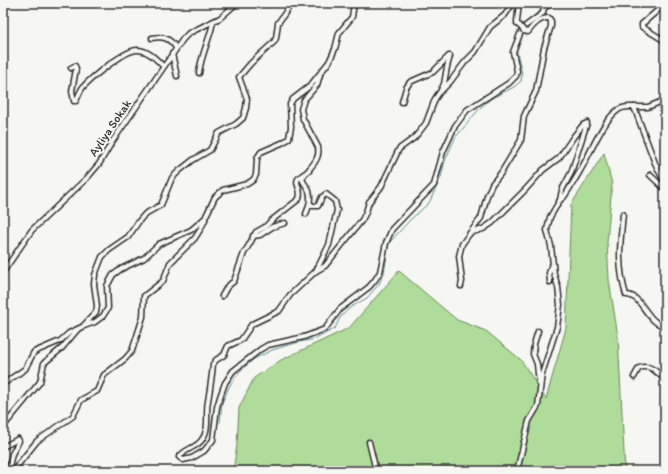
<svg xmlns="http://www.w3.org/2000/svg" width="668" height="474" font-family="Itim,sans-serif">
<style>
.green{fill:#b0dc9b;stroke:#6e8463}
.lines{fill:none;stroke-linecap:round;stroke-linejoin:round}
.stream{stroke:#5d8d91;stroke-width:1}
.minor-casing{stroke:#2b2b2b;stroke-width:7}
.minor{stroke:#f6f6f2;stroke-width:4}
.minor-bridge-casing{stroke:#2b2b2b;stroke-width:7;stroke-linecap:butt}
.minor-bridge{stroke:#f6f6f2;stroke-width:4}
.labels{text-anchor:middle;dominant-baseline:central;stroke-width:4;stroke-linejoin:round;paint-order:stroke}
.street-label{font-size:12px;fill:#2b2b2b;stroke:#f6f6f2}
</style>
<rect width="100%" height="100%" fill="#f6f6f2"/>
<filter id="ink" filterUnits="userSpaceOnUse"><feTurbulence type="fractalNoise" baseFrequency=".025" numOctaves="2"/><feDisplacementMap in="SourceGraphic" scale="8" xChannelSelector="R" yChannelSelector="G"/><feConvolveMatrix kernelMatrix="1 2 1 2 8 2 1 2 1" color-interpolation-filters="sRGB"/></filter>
<g filter="url(#ink)">
<!-- green -->
<polygon class="green" points="604,153 612,184 607,242 609,280 618,337 625,471 233,471 237,445 239,408 254,378 281,360 349,328 399,271 457,320 486,331 521,360 546,399 566,328 571,205"/>
<g class="lines">
<!-- stream -->
<g class="stream">
<polyline points="525,23 541,10"/>
<polyline points="220,422 222,403 229,387 239,372 254,359 272,350 299,342 316,339 335,328 341,316 351,307 367,298 379,284 384,273 389,243 410,220 429,203 441,177 445,161 455,138 480,108 492,98 514,87 521,81 522,74 516,48"/>
</g>
<defs>
<g id="minor">
<polyline points="519,3 517,21 517,24 520,26"/>
<polyline points="665,4 642,24 642,27 665,41"/>
<path d="M152,38C163,36 170,38 176,48"/>
<polyline points="172,54 177,76"/>
<path d="M71,68L75,66L76,69L72,91L74,101H76C78,97 80,91 83,87C91,78 125,50 137,50C148,50 156,59 163,66"/>
<path d="M199,73C201,55 210,39 213,22"/>
<polyline points="665,100 648,107 634,107 655,163 665,183"/>
<polyline points="402,102 406,88 410,82 433,72 449,56 450,56 447,67 444,84 441,90"/>
<polyline points="650,175 665,189"/>
<path d="M560,200L564,197C569,189 575,180 580,171C590,154 603,120 618,110C623,106 628,107 634,107"/>
<path d="M310,204L313,206H318L322,197L326,194L335,201L337,210L329,245L316,271L290,295L279,311L252,324L241,340L228,346L224,355L216,360L213,364C212,377 210,389 208,401C205,414 211,429 201,441C195,448 185,449 179,457L183,460L192,458L204,451L213,440L217,407L220,397L225,383L233,371L261,349L268,345L304,337L325,329L340,309L369,287L375,280L380,272L386,243L392,229L434,185L443,152L455,126L467,110L509,83L516,76L517,71L513,52L520,34L524,27L543,13L544,8L552,3"/>
<path d="M306,214C309,207 312,199 309,191C307,186 304,184 302,179C308,168 321,161 318,147L303,119L301,109L304,100L317,85L320,75"/>
<path d="M623,214C620,244 617,265 626,295C642,294 646,323 665,326"/>
<polyline points="470,233 483,229 492,223 526,189 543,170 559,158 574,136 583,125 587,123 571,173 562,190 560,200 550,217 547,230 551,246 554,274 558,287 560,305 557,327 542,374 538,406 529,421 517,471"/>
<polyline points="253,236 260,235 272,227 285,223"/>
<polyline points="316,271 325,266 362,220 366,212 369,202 381,187 399,149 414,138 420,131 426,123 435,99 439,93 450,82 465,62 475,52 490,27 505,15 513,3"/>
<polyline points="3,272 32,230 87,178 99,164 112,142 183,39 189,33 220,18 237,3"/>
<polyline points="550,282 549,273 552,265"/>
<path d="M461,286L462,281L459,256L462,244L481,218L487,196L492,184L501,173L521,140L524,116L536,91L544,48L551,26V21L549,18C541,17 533,25 528,32L524,31"/>
<path d="M222,296L227,287L234,281L244,253L249,245L256,232L265,227L272,220L299,199C304,184 286,183 309,171"/>
<polyline points="84,325 96,312 97,306 94,284 95,275 102,257 109,250 128,237 139,221 145,214 161,205 172,178 179,171 193,160 210,150 219,133 236,124 243,118 246,108 247,99 239,77 251,63 274,42 276,38 278,23 292,3"/>
<polyline points="538,331 534,344 533,354 537,364 539,384"/>
<path d="M634,377L639,368C651,364 657,372 665,380"/>
<polyline points="3,384 25,369 34,352 60,341 69,333 84,326 95,322 103,316 108,308 107,286 113,275 121,269 144,258 159,244 191,230 197,225 205,218 215,197 223,190 247,184 253,180 256,175 257,158 261,152 284,142 289,138 291,127 290,104 293,99 310,86 329,62 335,49 339,33 352,17 354,3"/>
<polyline points="3,427 40,382 44,363 62,348 78,329"/>
<polyline points="369,442 376,471"/>
<polyline points="3,447 18,439 19,441 12,454 8,471"/>
<polyline points="13,471 37,441 73,416 81,400 97,391 104,375 125,359 132,351 143,317 144,296 163,281 170,263 195,238 200,230 205,220"/>
</g>
</defs>
<!-- minor casing -->
<use href="#minor" class="minor-casing"/>
<!-- minor -->
<use href="#minor" class="minor"/>
<defs>
<polyline id="minor-bridge" points="520,26 524,31"/>
</defs>
<!-- minor-bridge casing -->
<use href="#minor-bridge" class="minor-bridge-casing"/>
<!-- minor-bridge -->
<use href="#minor-bridge" class="minor-bridge"/>
</g>
</g>
<g class="labels">
<!-- street labels -->
<g class="street-label">
<text transform="translate(110 128) rotate(-56)">Ayliya Sokak</text>
</g>
</g>
<!-- margin -->
<rect width="668" height="474" fill="none" stroke="#f6f6f2" stroke-width="16"/>
<rect x="8" y="8" width="652" height="458" fill="none" stroke="#2b2b2b" stroke-width="1.5" filter="url(#ink)"/>
</svg>
